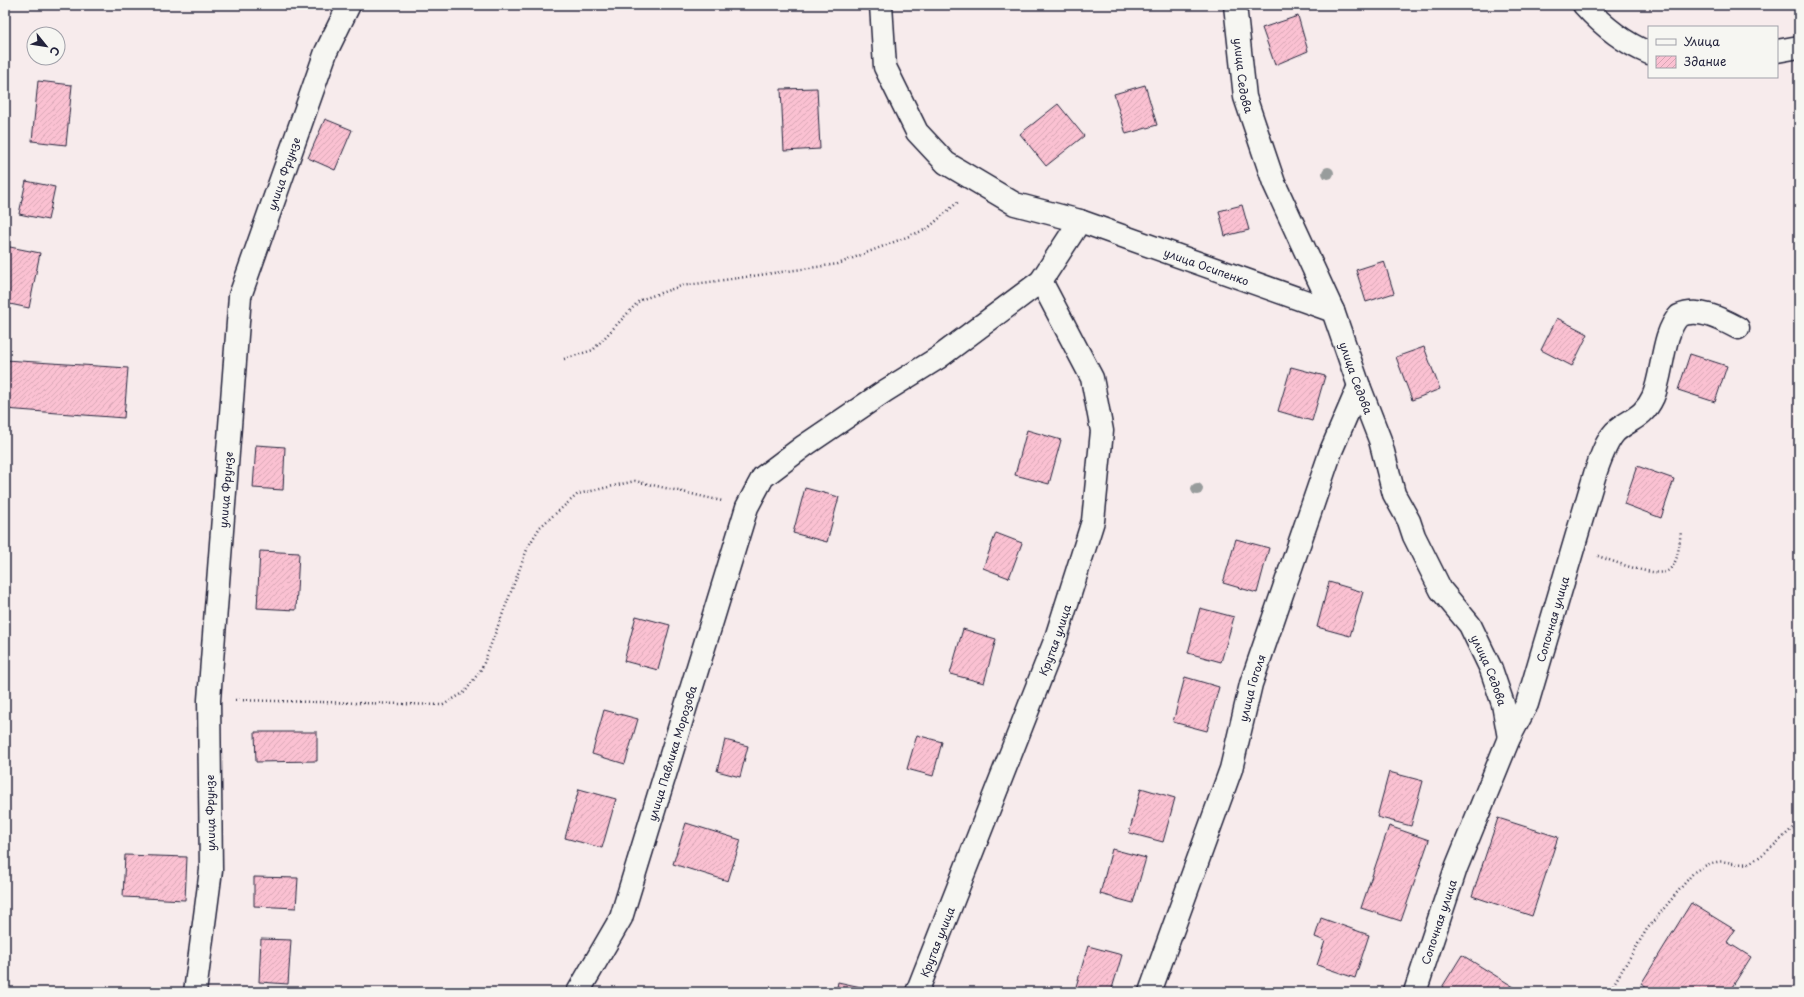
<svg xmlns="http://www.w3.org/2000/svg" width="1804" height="997" font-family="'Playpen Sans',sans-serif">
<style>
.building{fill:url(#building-hatch);stroke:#22223b}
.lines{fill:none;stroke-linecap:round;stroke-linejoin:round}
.street-casing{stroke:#22223b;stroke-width:25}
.path{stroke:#22223b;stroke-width:2.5;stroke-dasharray:1 3;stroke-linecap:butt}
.street{stroke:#f6f6f2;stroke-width:22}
.tree{fill:#989c9c}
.labels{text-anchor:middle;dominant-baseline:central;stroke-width:3.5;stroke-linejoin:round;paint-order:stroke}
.street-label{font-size:11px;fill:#22223b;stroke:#f6f6f2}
</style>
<defs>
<pattern id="building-hatch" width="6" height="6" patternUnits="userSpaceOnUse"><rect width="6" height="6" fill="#fbc1d2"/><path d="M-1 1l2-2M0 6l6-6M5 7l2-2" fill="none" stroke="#d7a6b5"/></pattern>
</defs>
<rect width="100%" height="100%" fill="#f7ebec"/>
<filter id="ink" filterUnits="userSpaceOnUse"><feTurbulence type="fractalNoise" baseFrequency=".025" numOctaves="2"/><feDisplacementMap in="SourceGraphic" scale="8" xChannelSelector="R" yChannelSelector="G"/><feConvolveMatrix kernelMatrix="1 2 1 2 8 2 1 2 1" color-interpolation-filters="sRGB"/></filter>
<g filter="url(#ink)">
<!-- building -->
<g class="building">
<polygon points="1298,16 1308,51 1275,65 1262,28"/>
<polygon points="38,81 72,85 66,145 32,141"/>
<polygon points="1145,85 1157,125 1126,134 1114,94"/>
<polygon points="817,88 820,149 784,151 781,89"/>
<polygon points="1058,104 1084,136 1046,166 1020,134"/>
<polygon points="325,119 352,130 335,170 308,158"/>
<polygon points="26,181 55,187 48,220 19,214"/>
<polygon points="1242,205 1249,230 1225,236 1219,211"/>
<polygon points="5,246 40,253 29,308 5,303"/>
<polygon points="1384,261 1394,293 1366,302 1356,270"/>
<polygon points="1557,318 1588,334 1572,366 1541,350"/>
<polygon points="1424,347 1440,389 1412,400 1396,357"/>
<polygon points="1690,354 1727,366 1715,402 1678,390"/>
<polygon points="5,360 128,368 124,418 5,409"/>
<polygon points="1291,367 1325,376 1312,421 1278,411"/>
<polygon points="1027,430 1061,440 1049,484 1015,475"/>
<polygon points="256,445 285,447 283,490 253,488"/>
<polygon points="1637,466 1674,479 1661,518 1624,504"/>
<polygon points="805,488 839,497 827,542 793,533"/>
<polygon points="996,533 1022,543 1009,578 983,568"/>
<polygon points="1236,539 1269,548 1257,593 1223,583"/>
<polygon points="260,551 299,553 296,610 257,608"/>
<polygon points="1329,582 1363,592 1350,636 1317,627"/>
<polygon points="1200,608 1234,617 1221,662 1188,653"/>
<polygon points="636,616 670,625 658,670 624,661"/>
<polygon points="963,629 996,639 984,683 950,674"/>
<polygon points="1185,677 1219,687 1207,731 1173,722"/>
<polygon points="604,710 638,719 625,764 592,754"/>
<polygon points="255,732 317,732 317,761 256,762"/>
<polygon points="917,735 942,742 933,776 907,769"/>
<polygon points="725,740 748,746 740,777 717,771"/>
<polygon points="1389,772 1423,781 1411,826 1377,817"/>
<polygon points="1141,788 1175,798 1163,842 1129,833"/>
<polygon points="579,789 616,799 602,848 565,838"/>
<polygon points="1498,818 1558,837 1532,916 1472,896"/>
<polygon points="686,823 741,840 728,881 673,864"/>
<polygon points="1389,826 1429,840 1401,921 1361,908"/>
<polygon points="1112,849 1146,858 1133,903 1100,894"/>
<polygon points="125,855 187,857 185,900 123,897"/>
<polygon points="254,877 298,878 296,908 254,906"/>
<polygon points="1691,903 1735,930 1727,942 1751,957 1729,992 1653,992 1641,984"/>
<polygon points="1321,918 1369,935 1355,978 1317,965 1325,941 1315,937"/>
<polygon points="261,939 291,940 288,984 259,982"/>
<polygon points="1088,946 1122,955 1111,992 1083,992 1075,990"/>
<polygon points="1462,955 1522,992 1439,992"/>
<polygon points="838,982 870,989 869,992 836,992"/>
</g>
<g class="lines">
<defs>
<g id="street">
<path id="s1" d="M881,5L885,67L917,132L946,163L1015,204L1080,221L1333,311"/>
<path id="s2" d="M1235,5L1245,97L1274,183L1333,311L1359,386L1380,440L1394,494L1409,521L1414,536L1441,590L1470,625L1491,669L1503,704L1509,738"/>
<path d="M1584,5C1602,25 1624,43 1649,53"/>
<polyline points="1777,51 1799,47"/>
<path id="s3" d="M195,992L211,870L209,700L240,296L326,52L349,5"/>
<path id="s4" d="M578,992L621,918L747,507L763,477L804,446L885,391L938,358L1041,281L1080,221"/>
<path id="s5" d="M917,992L1055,641L1093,521L1102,431L1092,378L1041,281"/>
<path id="s6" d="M1150,992L1231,769L1251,684L1284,588L1331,451L1359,386"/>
<path id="s7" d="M1415,992L1456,868L1509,738L1527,704L1595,474C1600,460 1605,443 1615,432C1629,419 1643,419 1653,397C1663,375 1662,333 1679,316C1699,307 1721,319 1738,328"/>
</g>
</defs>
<!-- street casing -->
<use href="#street" class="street-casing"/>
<!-- path -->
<g class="path">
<polyline points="564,359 593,350 640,300 681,286 838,264 927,229 958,202"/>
<path d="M1598,556C1612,561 1658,579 1669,570C1679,562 1679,543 1681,532"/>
<polyline points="235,700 443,705 465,692 482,668 528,547 540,527 578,494 635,481 722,501"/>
<path d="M1609,992L1647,929L1694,872C1701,868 1708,863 1717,862C1727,860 1737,866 1748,863C1764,857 1786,834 1799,822"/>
</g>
<!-- street -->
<use href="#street" class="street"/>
</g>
<!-- trees -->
<g class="tree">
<circle cx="1328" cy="173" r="6"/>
<circle cx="1197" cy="489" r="6"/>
</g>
</g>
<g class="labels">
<!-- street labels -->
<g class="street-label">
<text stroke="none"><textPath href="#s2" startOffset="71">улица Седова</textPath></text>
<text stroke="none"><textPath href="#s3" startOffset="828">улица Фрунзе</textPath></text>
<text stroke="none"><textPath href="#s1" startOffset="459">улица Осипенко</textPath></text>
<text stroke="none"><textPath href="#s2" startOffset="395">улица Седова</textPath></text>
<text stroke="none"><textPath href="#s3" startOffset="504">улица Фрунзе</textPath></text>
<text stroke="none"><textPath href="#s7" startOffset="398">Сопочная улица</textPath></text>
<text stroke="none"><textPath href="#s5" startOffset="378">Крутая улица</textPath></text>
<text stroke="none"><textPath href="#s2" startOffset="719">улица Седова</textPath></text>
<text stroke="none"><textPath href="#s6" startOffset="321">улица Гоголя</textPath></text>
<text stroke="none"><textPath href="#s4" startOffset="258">улица Павлика Морозова</textPath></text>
<text transform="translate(210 813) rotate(-91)">улица Фрунзе</text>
<text stroke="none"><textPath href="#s7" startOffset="74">Сопочная улица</textPath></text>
<text stroke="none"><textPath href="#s5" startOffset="54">Крутая улица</textPath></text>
</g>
</g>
<!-- margin -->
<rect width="1804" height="997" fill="none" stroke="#f6f6f2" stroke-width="20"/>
<rect x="10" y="10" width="1784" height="977" fill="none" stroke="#22223b" stroke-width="1.5" filter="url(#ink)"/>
<!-- legend -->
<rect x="1648" y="26" width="130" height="52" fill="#f6f6f2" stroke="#a1a1a9"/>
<rect x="1656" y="39" width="20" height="6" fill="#f6f6f2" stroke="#a1a1a9"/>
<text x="1684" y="46" font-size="12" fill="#22223b">Улица</text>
<rect x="1656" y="56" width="20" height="12" fill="url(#building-hatch)" stroke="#a1a1a9"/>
<text x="1684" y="66" font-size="12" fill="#22223b">Здание</text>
<!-- north arrow -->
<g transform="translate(46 46) rotate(120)"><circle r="19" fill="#f6f6f2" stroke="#a1a1a9"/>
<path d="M0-3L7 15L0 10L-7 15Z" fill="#22223b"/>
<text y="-6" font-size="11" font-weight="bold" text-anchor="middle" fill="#22223b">С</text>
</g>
</svg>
